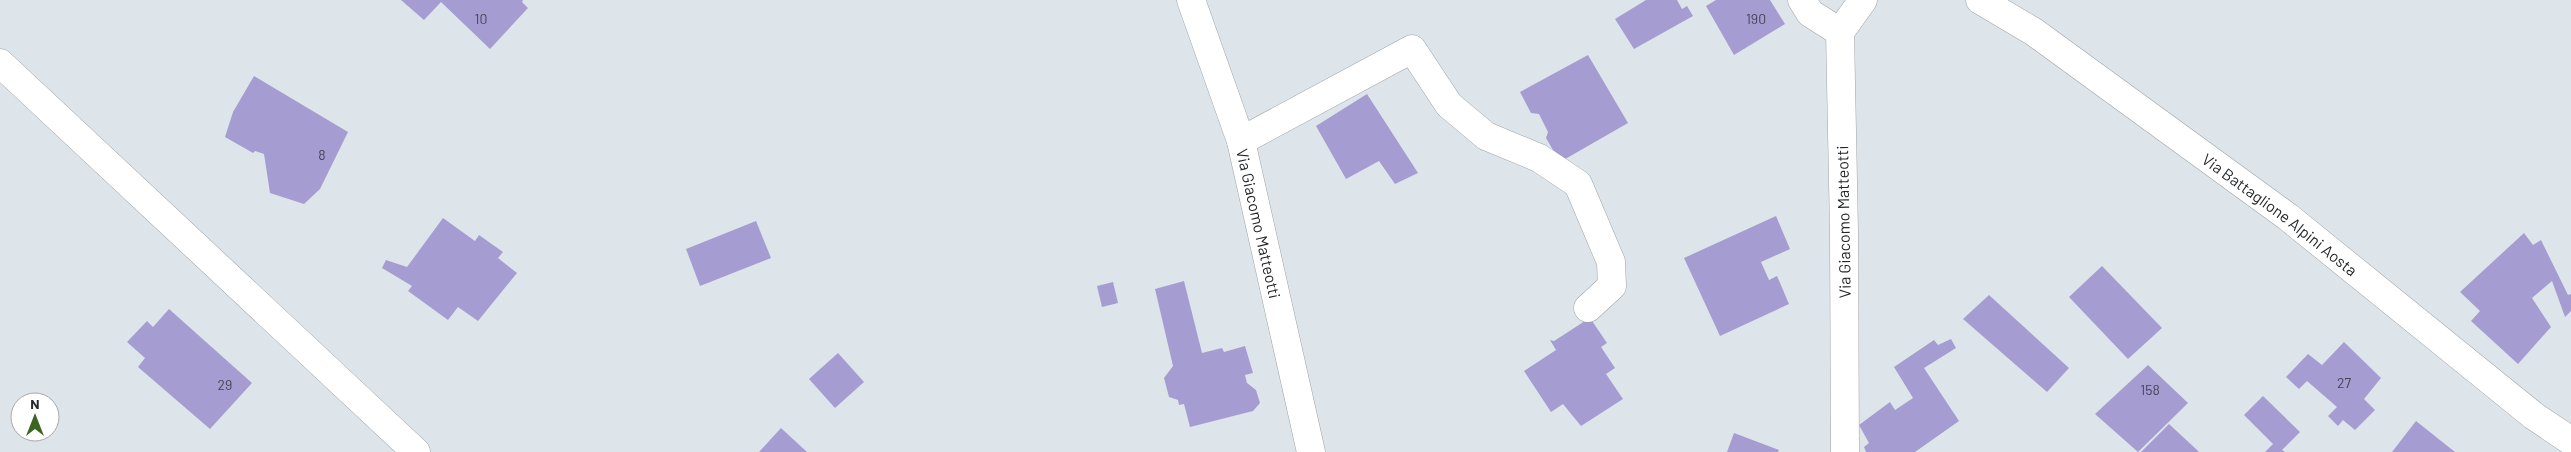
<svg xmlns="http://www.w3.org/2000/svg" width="2571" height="452" font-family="Barlow,sans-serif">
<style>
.building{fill:#a59cd2}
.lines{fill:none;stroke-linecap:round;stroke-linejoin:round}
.street-casing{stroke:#9ea4a9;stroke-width:29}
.secondary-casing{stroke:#9ea4a9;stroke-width:29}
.street{stroke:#fff;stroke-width:28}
.secondary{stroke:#fff;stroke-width:28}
.labels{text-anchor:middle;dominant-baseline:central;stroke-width:4;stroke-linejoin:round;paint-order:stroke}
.number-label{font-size:14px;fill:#454453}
.street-label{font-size:16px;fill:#252729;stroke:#fff}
</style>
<rect width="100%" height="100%" fill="#dee5ea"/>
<!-- building -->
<g class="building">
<polygon points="401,0 523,0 522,2 528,8 490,49 441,2 424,20"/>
<polygon points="1646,0 1677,0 1682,9 1687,6 1693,16 1634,49 1615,19"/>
<polygon points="1716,0 1770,0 1785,24 1734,55 1706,6"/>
<polygon points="1588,55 1628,123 1560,162 1546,138 1548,132 1539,114 1531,113 1520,92"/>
<polygon points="254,76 348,132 320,189 304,204 270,193 264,154 255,151 253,153 225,137 233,112"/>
<polygon points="1367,94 1418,173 1395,184 1379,161 1346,179 1316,126"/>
<polygon points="1776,216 1790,249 1761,262 1769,280 1777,276 1789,304 1720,336 1684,258"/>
<polygon points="443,218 475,241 479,235 503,252 498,258 517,273 478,321 458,307 448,320 408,291 412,286 382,268 386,260 407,267"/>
<polygon points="756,221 771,258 700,286 686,249"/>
<polygon points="2524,233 2533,245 2541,240 2568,295 2571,294 2571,311 2565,317 2552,281 2532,298 2551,327 2518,364 2471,321 2480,311 2460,292"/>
<polygon points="2102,266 2162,328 2128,359 2069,297"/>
<polygon points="1184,281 1202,353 1222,348 1224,352 1245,346 1253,373 1245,375 1247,383 1256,390 1260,403 1253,411 1190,427 1184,404 1179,405 1178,400 1169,397 1164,378 1173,366 1155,289"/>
<polygon points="1113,282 1118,303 1102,307 1097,286"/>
<polygon points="1989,295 2069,368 2047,392 1963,319"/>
<polygon points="169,309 252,383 210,429 138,367 145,358 127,342 147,321 153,327"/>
<polygon points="1588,315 1607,343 1601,347 1615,368 1606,374 1623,399 1581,426 1563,404 1551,412 1524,371 1556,350 1550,340 1554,341 1568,332 1588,319"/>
<polygon points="1951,339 1956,348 1924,368 1959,421 1915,452 1866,452 1864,447 1869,443 1859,425 1890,402 1895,410 1913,398 1894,367 1934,340 1938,345"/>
<polygon points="2344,342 2381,378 2364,399 2375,410 2355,430 2343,420 2338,426 2328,416 2337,407 2307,381 2299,389 2286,377 2308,354 2322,365"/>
<polygon points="838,353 864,382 835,408 809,379"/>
<polygon points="2148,365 2188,403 2138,452 2095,414"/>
<polygon points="2263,396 2300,432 2282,450 2285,452 2265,452 2273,444 2244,415"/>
<polygon points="2416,421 2455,452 2392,452"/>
<polygon points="2169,424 2196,449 2199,452 2141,452"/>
<polygon points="781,428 807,452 759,452"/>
<polygon points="1734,433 1779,450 1778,452 1727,452"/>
</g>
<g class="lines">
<defs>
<g id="street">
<polyline points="1802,0 1810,13 1840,32"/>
<polyline points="1241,141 1412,49 1449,105 1486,136 1539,158 1578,184 1611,262 1612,286 1588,308"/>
<polyline points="1845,452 1844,231 1840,32 1863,0"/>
</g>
<g id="secondary">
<path id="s1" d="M1191,0L1241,141L1311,452"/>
<path id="s2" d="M1980,0L2034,32L2288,217L2534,416L2571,441"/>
<polyline points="0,63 416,452"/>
</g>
</defs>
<!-- street casing -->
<use href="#street" class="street-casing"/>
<!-- secondary casing -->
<use href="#secondary" class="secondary-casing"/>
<!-- street -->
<use href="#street" class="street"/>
<!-- secondary -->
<use href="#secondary" class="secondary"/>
</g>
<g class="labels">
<!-- number labels -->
<g class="number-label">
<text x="481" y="18">10</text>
<text x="1756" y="18">190</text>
<text x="322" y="154">8</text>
<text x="2344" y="382">27</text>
<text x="225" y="384">29</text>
<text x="2150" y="389">158</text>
</g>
<!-- street labels -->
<g class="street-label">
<text stroke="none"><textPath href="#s2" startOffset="369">Via Battaglione Alpini Aosta</textPath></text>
<text transform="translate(1843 222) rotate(-91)">Via Giacomo Matteotti</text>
<text stroke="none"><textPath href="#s1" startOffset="234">Via Giacomo Matteotti</textPath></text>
</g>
</g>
<!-- north arrow -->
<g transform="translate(35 417)"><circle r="24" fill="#ffffff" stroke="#a8a9a9"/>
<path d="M0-4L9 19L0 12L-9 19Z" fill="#3c6522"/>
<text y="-8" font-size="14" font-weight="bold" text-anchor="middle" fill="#252729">N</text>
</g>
</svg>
